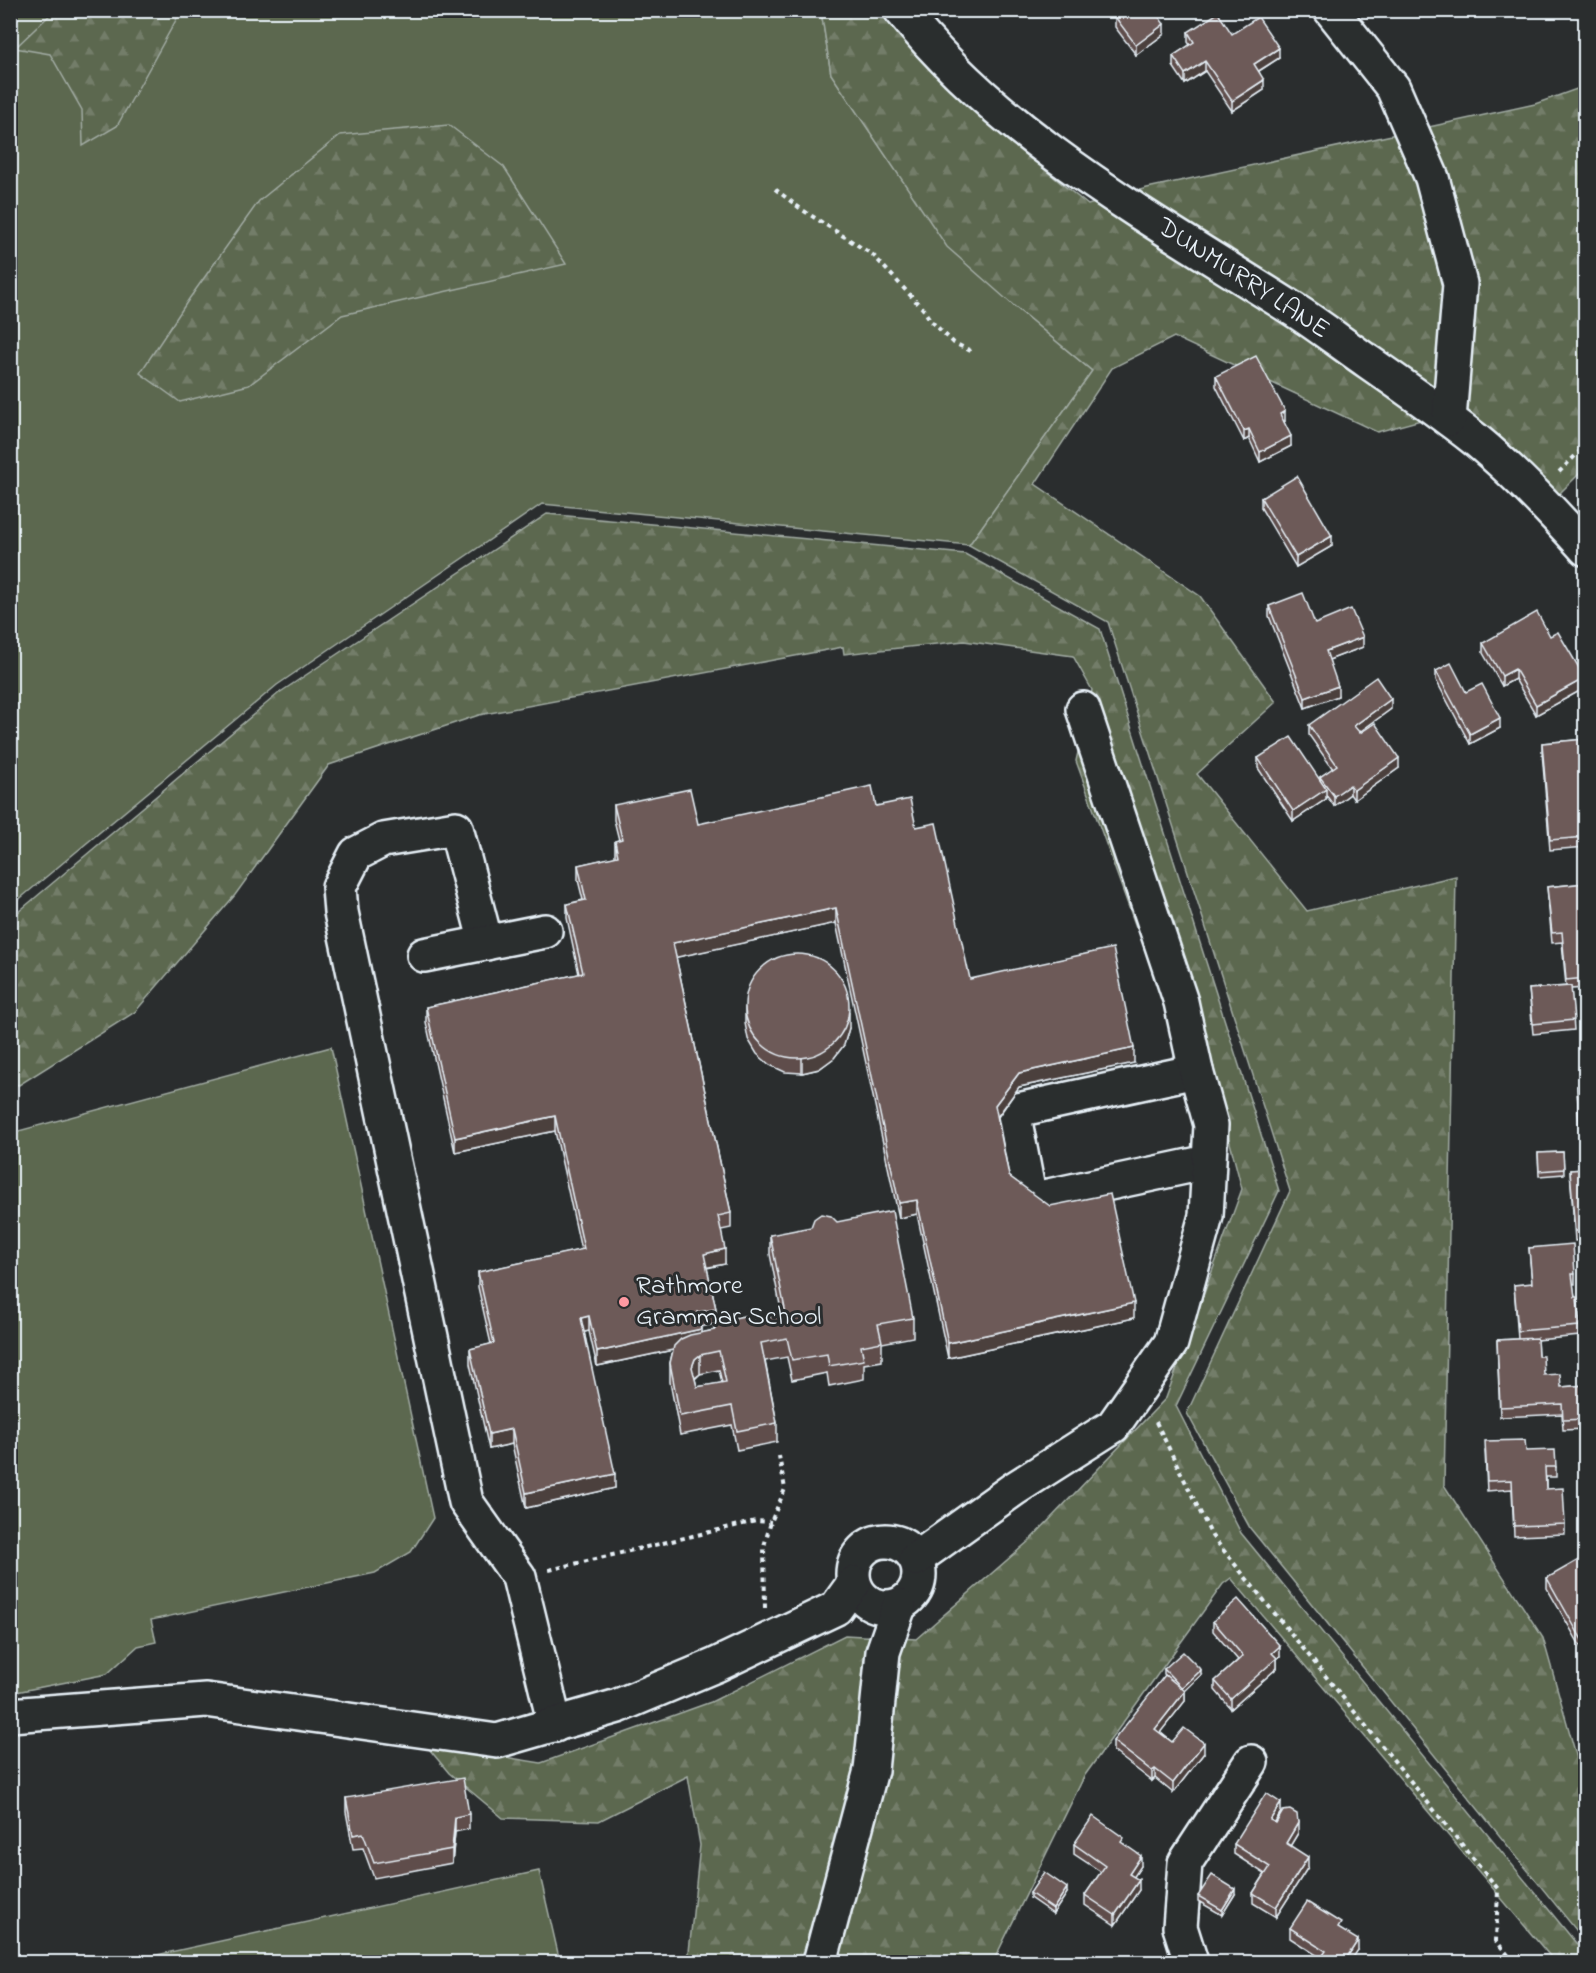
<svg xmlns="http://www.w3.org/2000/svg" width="1596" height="1973" font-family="'Indie Flower',sans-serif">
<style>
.green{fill:#5c674f;stroke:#a2aca4;stroke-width:1.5}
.forest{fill:url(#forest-firs);stroke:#a2aca4;stroke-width:1.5}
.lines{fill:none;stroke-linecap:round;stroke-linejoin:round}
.minor-casing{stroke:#e8f1f8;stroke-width:38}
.path{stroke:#e8f1f8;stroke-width:4;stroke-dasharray:4.5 4.5;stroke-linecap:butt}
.minor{stroke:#2a2d2e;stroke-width:33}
.wall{fill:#5e4d4c;stroke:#e8f1f8;stroke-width:1.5;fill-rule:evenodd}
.shaded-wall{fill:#4c3f3e;stroke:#e8f1f8;stroke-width:1.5}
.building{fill:#6d5a58;stroke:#e8f1f8;stroke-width:1.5;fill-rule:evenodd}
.poi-dot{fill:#ff9aa2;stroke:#2a2d2e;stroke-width:2}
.labels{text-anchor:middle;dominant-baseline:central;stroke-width:6;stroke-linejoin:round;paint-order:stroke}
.street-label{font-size:27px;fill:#e8f1f8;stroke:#2a2d2e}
.poi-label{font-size:27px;fill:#e8f1f8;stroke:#2a2d2e;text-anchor:start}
</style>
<defs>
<pattern id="forest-firs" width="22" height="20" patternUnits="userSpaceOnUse" patternTransform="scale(1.5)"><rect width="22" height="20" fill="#5c674f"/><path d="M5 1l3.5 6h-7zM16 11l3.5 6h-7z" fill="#737d69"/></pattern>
</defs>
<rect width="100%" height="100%" fill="#2a2d2e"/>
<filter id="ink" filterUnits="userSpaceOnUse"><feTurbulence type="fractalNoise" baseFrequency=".0167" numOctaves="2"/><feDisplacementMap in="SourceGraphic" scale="12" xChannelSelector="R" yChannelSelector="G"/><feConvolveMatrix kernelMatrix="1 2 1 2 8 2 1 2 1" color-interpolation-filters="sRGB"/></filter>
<g filter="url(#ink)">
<!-- green -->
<g class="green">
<polygon points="11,11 821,11 831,74 895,169 1014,306 1092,371 969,545 542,504 277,685 11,906"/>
<polygon points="331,1047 433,1518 411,1552 375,1573 151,1620 156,1642 138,1646 107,1674 11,1693 11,1133"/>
<polygon points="539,1871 560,1962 125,1962"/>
</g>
<!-- forest -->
<g class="forest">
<polygon points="54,11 181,11 117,126 83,146 82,110 50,54 15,48"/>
<path d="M821,11H883C942,84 1015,146 1088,205L1147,188L1535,104L1585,86V468L1558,495L1454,411L1377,432L1174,337L1112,368L1035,484L1200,596L1276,702L1197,774L1307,911L1456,876L1444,1485L1543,1638L1585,1787V1941L1250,1528L1187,1413L1290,1191L1108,622L969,545L1092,371L1014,306L947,247L831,74Z"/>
<polygon points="449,125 504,167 566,264 342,315 249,385 180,402 140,373 189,299 259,201 340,135"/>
<polygon points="547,514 965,554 1100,629 1279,1191 1176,1406 1241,1533 1585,1954 1585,1962 1555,1962 1231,1578 1223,1584 1085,1775 993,1962 688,1962 700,1845 688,1776 599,1821 503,1818 449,1773 425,1744 541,1763 711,1702 845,1635 916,1639 1029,1541 1166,1398 1242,1189 1196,1012 1136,927 1076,761 1092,690 1073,656 964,641 844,654 843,647 479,715 329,765 235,895 135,1012 19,1085 11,1084 11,918 279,693"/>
</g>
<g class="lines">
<defs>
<g id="minor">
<path d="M901,10C1005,141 1157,222 1296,311C1321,327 1345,346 1370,363C1406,388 1442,413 1476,440C1516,473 1552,511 1586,549"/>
<polyline points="1331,10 1393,88 1432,178 1460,284 1449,419"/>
<polyline points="486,943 456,828 383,840 356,854 339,887 341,912 466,1502 519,1577 555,1725"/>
<polyline points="424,955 545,931"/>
<polyline points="1196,1071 1013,1111 1030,1200 1208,1162"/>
<circle cx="886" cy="1574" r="33"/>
<polyline points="916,1559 1014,1489 1113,1426 1171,1343 1206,1216 1211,1125 1196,1071 1181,1002 1083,709"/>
<polyline points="10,1715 206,1700 497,1741 618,1706 716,1665 836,1608 854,1583"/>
<polyline points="820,1962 871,1770 883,1652 899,1606"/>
<polyline points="1191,1962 1180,1927 1185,1863 1251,1762"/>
</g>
</defs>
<!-- minor casing -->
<use href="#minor" class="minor-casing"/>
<!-- path -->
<g class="path">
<polyline points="775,189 801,209 873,255 923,309 931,321 954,343 971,351"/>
<polyline points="1559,472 1586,445"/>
<polyline points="1156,1422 1212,1536 1498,1889 1496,1941 1514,1962"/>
<polyline points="549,1570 756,1521 771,1522"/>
<polyline points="765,1608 764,1546 771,1522 785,1489 779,1456"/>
</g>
<!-- minor -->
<use href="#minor" class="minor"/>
</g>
<!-- wall -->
<g class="wall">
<polygon points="1115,17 1164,34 1136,55 1115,27"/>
<polygon points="1188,32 1279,58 1259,71 1264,90 1232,111 1205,71 1185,84 1173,66 1173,56 1190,45 1188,42"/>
<polygon points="1216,376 1285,421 1284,422 1291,446 1260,462 1249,438 1244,441 1216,386"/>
<polygon points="1261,498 1332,546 1296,567 1261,508"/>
<polygon points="1269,606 1315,624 1363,647 1329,660 1338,696 1305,708 1269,616"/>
<polygon points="1550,636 1585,688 1536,715 1515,679 1502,686 1483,653 1483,643"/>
<polygon points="1436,671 1466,692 1500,728 1470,744 1436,680"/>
<polygon points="1391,709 1359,732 1399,768 1354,800 1350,794 1334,806 1326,795 1326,799 1293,821 1258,768 1258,758 1320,781 1320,777 1333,769 1309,735 1309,725"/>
<polygon points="1586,739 1586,847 1550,850 1542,752 1542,743"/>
<path d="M614,805L698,824L876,806L916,827L970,979L1134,1063L1019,1087L998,1117L1009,1176L1134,1318L948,1358L917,1214L899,1218L836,923L676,957L731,1213V1228L721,1230L725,1264L707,1268L716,1309V1322L750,1321L782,1315L770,1254V1235L913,1318V1337L882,1343V1361L864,1364V1379L829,1386L827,1373L792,1380L787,1357L765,1361L777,1423V1442L737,1450L732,1425L680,1435L670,1382V1363L673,1350L597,1366L589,1331L584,1332L615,1488L526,1508L512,1444L489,1449L470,1364V1349L491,1344L478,1287V1272L581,1250L555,1131L455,1152L426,1022V1007L579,974L567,918V904L583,900L578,880V865L615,857V841L619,840L614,820ZM714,1324V1330L701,1333L700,1327ZM719,1370L722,1383L697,1387L695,1379L700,1374Z"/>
<polygon points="1586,883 1586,988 1571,989 1574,1030 1533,1034 1529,989 1566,986 1562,942 1552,943 1547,887"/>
<polygon points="745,1008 849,1028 844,1045 834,1058 819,1069 802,1073 785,1072 770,1065 757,1054 748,1039 745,1023"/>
<polygon points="1577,1086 1586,1086 1586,1151 1580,1151"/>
<polygon points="1563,1152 1564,1174 1539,1176 1538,1153"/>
<polygon points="1586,1169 1586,1240 1575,1241 1570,1170"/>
<polygon points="1529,1248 1575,1274 1575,1284 1573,1284 1575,1297 1580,1326 1580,1336 1537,1340 1538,1356 1544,1375 1561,1387 1586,1385 1586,1429 1563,1430 1562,1414 1500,1417 1497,1340 1518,1339 1514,1285 1532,1284"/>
<polygon points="1485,1451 1526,1451 1556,1467 1556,1477 1546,1477 1546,1489 1565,1524 1565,1534 1514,1536 1512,1489 1487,1491"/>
<polygon points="1586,1564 1586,1656 1547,1588 1547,1578"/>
<polygon points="1213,1621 1280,1656 1277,1659 1277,1668 1231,1709 1215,1690 1215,1681 1238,1660 1213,1631"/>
<polygon points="1164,1669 1201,1675 1185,1691 1185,1701 1160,1732 1172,1742 1204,1753 1173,1793 1155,1778 1152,1781 1113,1751 1113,1741 1168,1678 1164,1674"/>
<polygon points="346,1798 469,1814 469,1829 455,1832 452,1863 374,1878 363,1848 353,1849 346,1812"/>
<polygon points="1281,1812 1275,1822 1298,1833 1290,1846 1308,1867 1276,1917 1253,1903 1253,1893 1265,1874 1234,1854 1234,1844"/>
<polygon points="1074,1844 1124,1844 1141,1866 1133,1877 1139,1890 1115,1925 1085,1905 1085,1895 1101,1872 1074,1854"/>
<polygon points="1030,1893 1067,1893 1053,1914 1030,1898"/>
<polygon points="1235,1894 1222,1915 1198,1901 1198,1896"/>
<polygon points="1290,1928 1341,1930 1358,1950 1321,1958 1290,1938"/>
</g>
<!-- shaded-wall -->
<g class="shaded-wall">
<polygon points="1164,24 1164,34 1136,55 1136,45"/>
<polygon points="1279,48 1279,58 1254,74 1254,64"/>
<polygon points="1205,61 1205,71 1185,84 1185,74"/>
<polygon points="1264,80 1264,90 1232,111 1232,101"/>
<polygon points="1285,411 1285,421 1280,424 1280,414"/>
<polygon points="1249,429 1249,438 1244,441 1244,431"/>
<polygon points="1291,436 1291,446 1260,462 1260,452"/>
<polygon points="1332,536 1332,546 1296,567 1296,557"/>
<polygon points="1363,637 1363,647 1326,661 1326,651"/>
<polygon points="1515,669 1515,679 1502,686 1502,676"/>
<polygon points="1585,678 1585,688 1536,715 1536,705"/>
<polygon points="1338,686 1338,696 1305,708 1305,698"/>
<polygon points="1391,699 1391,709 1354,736 1354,726"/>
<polygon points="1500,718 1500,728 1470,744 1470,734"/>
<polygon points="1399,758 1399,768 1354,800 1354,790"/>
<polygon points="1350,785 1350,794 1334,806 1334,796"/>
<polygon points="1326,789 1326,799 1293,821 1293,811"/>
<polygon points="836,908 836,923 673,958 673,943"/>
<polygon points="849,1013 849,1028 844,1045 834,1058 819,1069 802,1073 802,1058"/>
<polygon points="1134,1048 1134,1063 1019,1087 995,1120 995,1105 1019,1073"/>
<polygon points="555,1116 555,1131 455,1152 455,1138"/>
<polygon points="917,1200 917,1214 899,1218 899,1203"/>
<polygon points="725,1249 725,1264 704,1268 704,1254"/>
<polygon points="1134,1303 1134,1318 948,1358 948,1343"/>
<polygon points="589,1316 589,1331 581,1333 581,1318"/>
<polygon points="701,1329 701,1344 597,1366 597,1352"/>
<polygon points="700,1355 700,1374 695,1378 692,1386 692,1367 695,1359"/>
<polygon points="512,1429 512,1444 489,1449 489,1434"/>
<polygon points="615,1474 615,1488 526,1508 526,1493"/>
<polygon points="1280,1646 1280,1656 1277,1659 1277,1668 1231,1709 1231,1699 1272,1653"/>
<polygon points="1201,1670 1201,1675 1182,1693 1182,1688"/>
<polygon points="1185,1691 1185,1701 1155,1739 1155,1729"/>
<polygon points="1204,1743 1204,1753 1173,1793 1173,1783"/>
<polygon points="1155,1769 1155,1778 1152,1781 1152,1771"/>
<polygon points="1281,1803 1281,1812 1270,1830 1270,1820"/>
<polygon points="455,1817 455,1832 452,1863 452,1849"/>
<polygon points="1298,1823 1298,1833 1286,1853 1286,1843"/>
<polygon points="1141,1856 1141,1866 1129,1884 1129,1874"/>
<polygon points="1308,1857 1308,1867 1276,1917 1276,1907"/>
<polygon points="1139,1880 1139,1890 1115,1925 1115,1915"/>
<polygon points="1067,1888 1067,1893 1053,1914 1053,1909"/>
<polygon points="1235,1889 1235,1894 1222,1915 1222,1910"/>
<polygon points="1358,1940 1358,1950 1350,1962 1344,1962"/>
</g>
<!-- building -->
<g class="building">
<polygon points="1124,10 1154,10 1164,24 1136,45 1115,17"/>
<polygon points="1218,13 1232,34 1258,17 1279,48 1254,64 1264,80 1232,101 1205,61 1185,74 1173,56 1194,42 1188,32"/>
<polygon points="1256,356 1285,411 1280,414 1291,436 1260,452 1249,429 1244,431 1216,376"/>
<polygon points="1297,476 1332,536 1296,557 1261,498"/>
<polygon points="1303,593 1315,624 1351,609 1363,637 1326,651 1338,686 1305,698 1269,606"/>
<polygon points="1537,612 1550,636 1558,632 1585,678 1536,705 1515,669 1502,676 1483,643"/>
<polygon points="1451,663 1466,692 1482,684 1500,718 1470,734 1436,671"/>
<polygon points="1376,677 1391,699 1354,726 1360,733 1375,723 1399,758 1354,790 1350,785 1334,796 1320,777 1337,765 1309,725"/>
<polygon points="1291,737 1326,789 1293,811 1258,758"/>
<polygon points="1586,739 1586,837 1550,840 1542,743"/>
<polygon points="872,786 876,806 910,799 916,827 936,823 970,979 1113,948 1134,1048 1019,1073 995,1105 1009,1176 1050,1206 1110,1194 1134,1303 948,1343 917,1200 899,1203 836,908 673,943 731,1213 718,1216 725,1249 704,1254 716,1309 697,1312 701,1329 597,1352 589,1316 581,1318 615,1474 526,1493 512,1429 489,1434 470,1349 494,1343 478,1272 584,1249 555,1116 455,1138 426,1007 583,973 567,904 586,900 578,865 618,856 615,841 622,839 614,805 690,789 698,824"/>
<polygon points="1586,883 1586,978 1566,980 1562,932 1552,933 1547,887"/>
<circle cx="797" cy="1006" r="52"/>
<polygon points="1571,986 1574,1020 1533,1024 1529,989"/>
<polygon points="1577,1086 1586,1086 1586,1141 1580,1141"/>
<polygon points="1563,1152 1564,1169 1539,1171 1538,1153"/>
<polygon points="1586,1169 1586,1231 1575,1231 1570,1170"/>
<path d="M892,1211L913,1318L878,1324L882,1342L861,1346L864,1360L829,1366L827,1354L792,1360L787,1338L761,1343L777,1423L737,1431L732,1406L680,1416L670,1363L674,1346L681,1339L690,1335L715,1330L714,1322L749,1315L750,1321L786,1314L770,1235L811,1227L814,1219L821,1214L831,1216L837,1222ZM719,1351L726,1382L697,1387L692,1367L695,1359L700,1355Z"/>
<polygon points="1573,1244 1575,1274 1572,1274 1575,1297 1577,1297 1580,1326 1518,1331 1514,1285 1532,1283 1529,1248"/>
<polygon points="1537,1338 1538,1356 1543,1356 1544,1375 1560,1374 1561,1387 1586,1385 1586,1419 1563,1420 1562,1404 1500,1407 1497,1340"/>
<polygon points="1525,1440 1526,1451 1555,1450 1556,1467 1545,1467 1546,1489 1563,1488 1565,1524 1514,1526 1512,1480 1487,1481 1485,1441"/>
<polygon points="1582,1558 1586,1564 1586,1647 1547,1578"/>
<polygon points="1238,1599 1280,1646 1272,1653 1277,1658 1231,1699 1215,1681 1243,1656 1213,1621"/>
<polygon points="1183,1652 1201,1670 1182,1688 1164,1669"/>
<polygon points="1165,1675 1185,1691 1155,1729 1172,1742 1184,1728 1204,1743 1173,1783 1155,1769 1152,1771 1113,1741"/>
<polygon points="463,1778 469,1814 455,1817 452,1849 374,1863 363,1833 353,1835 346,1798"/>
<polygon points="1266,1793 1281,1803 1270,1820 1276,1823 1283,1811 1290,1810 1297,1814 1298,1823 1286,1843 1308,1857 1276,1907 1253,1893 1270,1867 1234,1844"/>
<polygon points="1093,1816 1124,1838 1121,1842 1141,1856 1129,1874 1139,1880 1115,1915 1085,1895 1105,1866 1074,1844"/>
<polygon points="1044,1872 1067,1888 1053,1909 1030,1893"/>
<polygon points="1212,1875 1235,1889 1222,1910 1198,1896"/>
<polygon points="1307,1902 1341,1923 1338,1928 1358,1940 1344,1962 1318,1962 1326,1951 1290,1928"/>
<polygon points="1033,1955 1042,1962 1026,1962"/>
</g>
</g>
<!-- markers -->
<circle class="poi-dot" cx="624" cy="1302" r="6"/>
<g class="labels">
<!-- street labels -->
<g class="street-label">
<text transform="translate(1243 279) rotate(33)">DUNMURRY LANE</text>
</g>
<!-- poi labels -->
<g class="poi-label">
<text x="636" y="1286">Rathmore<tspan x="636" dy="31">Grammar School</tspan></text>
</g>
</g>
<!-- margin -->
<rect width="1596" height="1973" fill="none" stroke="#2a2d2e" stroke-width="36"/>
<rect x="18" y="18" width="1560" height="1937" fill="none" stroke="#e8f1f8" stroke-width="2" filter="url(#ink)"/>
</svg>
